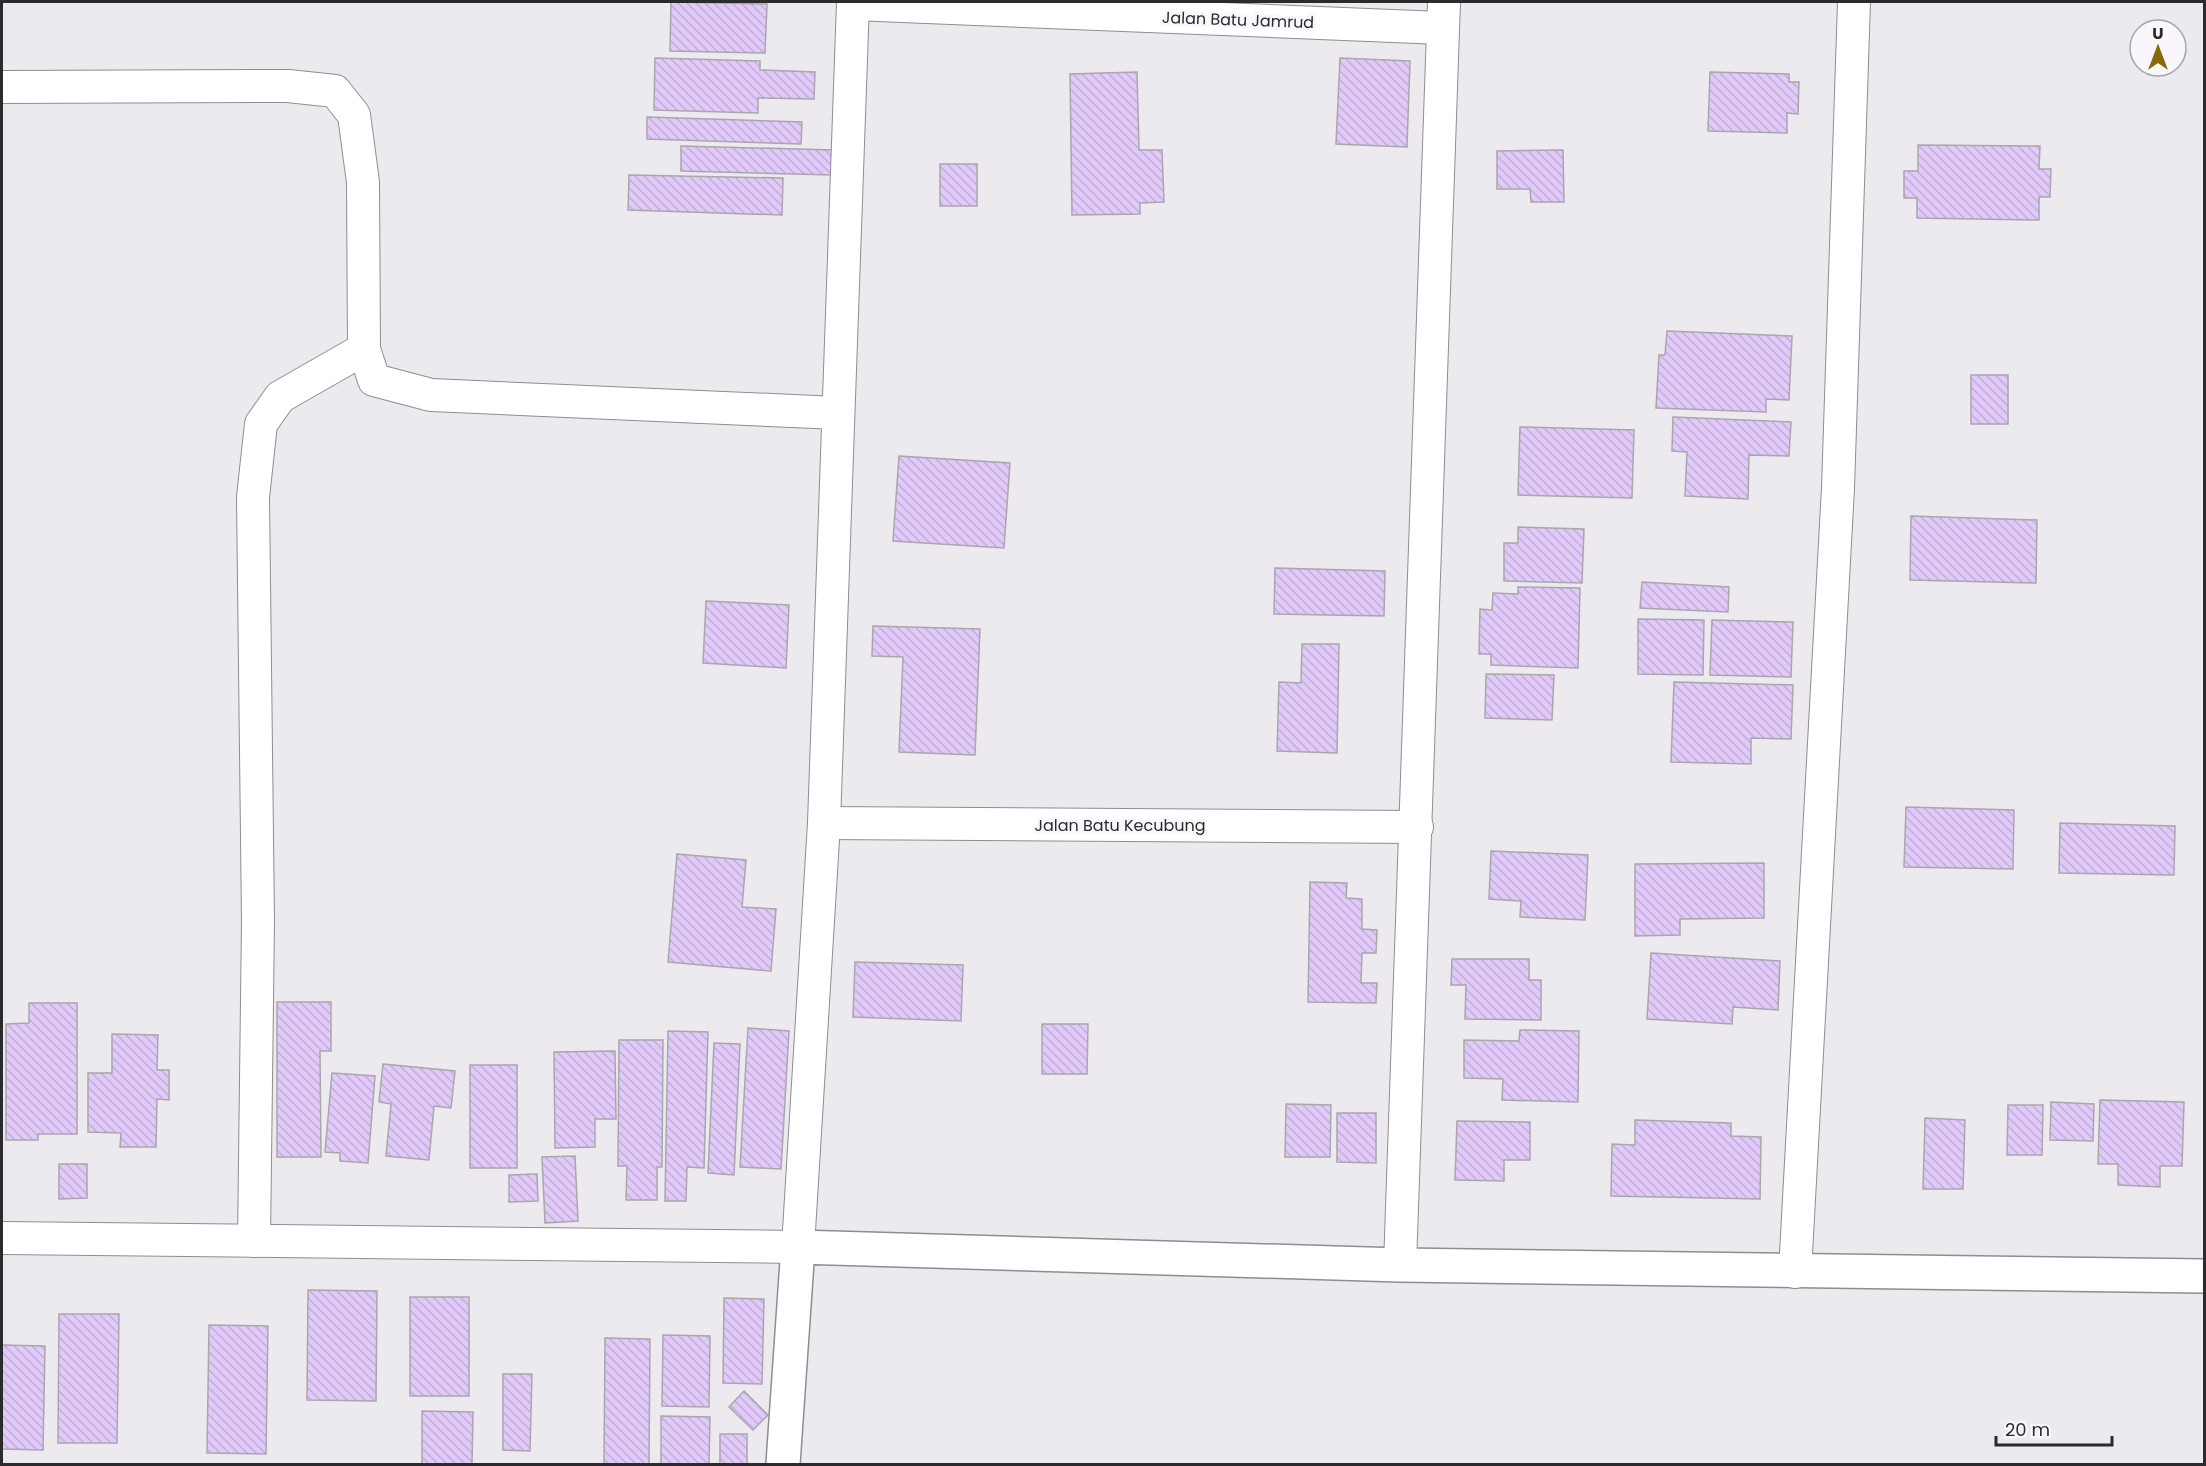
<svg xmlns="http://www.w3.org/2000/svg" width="2206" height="1466" font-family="Poppins,sans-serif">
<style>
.building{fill:url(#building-back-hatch);stroke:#a9a6ac;stroke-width:1.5}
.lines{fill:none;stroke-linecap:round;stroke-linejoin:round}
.minor-casing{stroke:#8f8c92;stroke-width:34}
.tertiary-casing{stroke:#8f8c92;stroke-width:36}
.minor{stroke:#fff;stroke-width:32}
.tertiary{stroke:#fff;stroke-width:33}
.labels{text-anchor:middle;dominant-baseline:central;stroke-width:6;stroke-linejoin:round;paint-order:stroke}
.street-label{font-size:16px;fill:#2b2a2c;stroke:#f9f6fc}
</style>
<defs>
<pattern id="building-back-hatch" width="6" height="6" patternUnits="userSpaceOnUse" patternTransform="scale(1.5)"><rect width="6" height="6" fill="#e1c9f9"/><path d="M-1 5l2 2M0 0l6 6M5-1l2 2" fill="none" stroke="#c1add6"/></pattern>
</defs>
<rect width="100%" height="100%" fill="#ece9ef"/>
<!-- building -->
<g class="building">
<polygon points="671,2 767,4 765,53 670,51"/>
<polygon points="655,58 760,61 760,70 815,72 814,99 758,98 758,113 654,110"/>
<polygon points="1340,58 1410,61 1407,147 1336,144"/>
<polygon points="1137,72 1139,150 1162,150 1164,202 1140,203 1140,214 1072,215 1070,74"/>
<polygon points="1710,72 1789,74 1789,82 1799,82 1798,114 1787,113 1787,133 1708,131"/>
<polygon points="647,117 802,122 801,144 647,139"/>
<polygon points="1918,145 2040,146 2039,169 2051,169 2050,197 2039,197 2039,220 1917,218 1917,198 1904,198 1904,171 1918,171"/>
<polygon points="681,146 834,150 833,175 681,171"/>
<polygon points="1563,150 1564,202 1531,202 1530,189 1497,189 1497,151"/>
<rect x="940" y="164" width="37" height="42"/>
<polygon points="629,175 783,178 782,215 628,210"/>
<polygon points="1667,331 1792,336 1789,400 1766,399 1766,412 1656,408 1659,355 1665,355"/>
<rect x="1971" y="375" width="37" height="49"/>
<polygon points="1673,417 1791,422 1789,456 1749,455 1748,499 1685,496 1687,452 1672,451"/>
<polygon points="1520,427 1634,430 1632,498 1518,495"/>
<polygon points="899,456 1010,463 1004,548 893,541"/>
<polygon points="1911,516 2037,520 2036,583 1910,580"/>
<polygon points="1518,527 1584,529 1582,583 1504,581 1504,543 1518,543"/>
<polygon points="1275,568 1385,571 1384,616 1274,614"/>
<polygon points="1642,582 1729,587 1728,612 1640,608"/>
<polygon points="1518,587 1580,588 1578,668 1491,665 1491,654 1479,654 1480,609 1492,610 1493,593 1518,594"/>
<polygon points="706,601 789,605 786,668 703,663"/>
<polygon points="1638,619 1704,620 1703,675 1638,674"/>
<polygon points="1712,620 1793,622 1791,677 1710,675"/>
<polygon points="873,626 980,629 975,755 899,752 903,657 872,656"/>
<polygon points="1302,644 1339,644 1337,753 1277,751 1279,682 1301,683"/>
<polygon points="1486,674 1554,675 1552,720 1485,718"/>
<polygon points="1674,682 1793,685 1791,739 1751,738 1751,764 1671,762"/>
<polygon points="1906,807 2014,810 2013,869 1904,867"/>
<polygon points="2060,823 2175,826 2174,875 2059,873"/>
<polygon points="1491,851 1588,855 1585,920 1520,917 1521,901 1489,899"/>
<polygon points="677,854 746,860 742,907 776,909 771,971 668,962"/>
<polygon points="1764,863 1764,918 1680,919 1680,935 1635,936 1635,864"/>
<polygon points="1310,882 1347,883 1346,898 1362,899 1362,929 1377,930 1376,953 1362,953 1361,983 1377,983 1376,1003 1308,1002"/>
<polygon points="1651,953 1780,961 1778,1010 1733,1007 1732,1024 1647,1019"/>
<polygon points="1452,959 1529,959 1529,980 1541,980 1541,1020 1465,1019 1466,985 1451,985"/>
<polygon points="855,962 963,965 961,1021 853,1017"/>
<polygon points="277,1002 331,1002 331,1051 320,1051 321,1157 277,1157"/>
<polygon points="29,1003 77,1003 77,1134 38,1134 38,1140 6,1140 6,1024 29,1023"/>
<polygon points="1042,1024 1088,1024 1087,1074 1042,1074"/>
<polygon points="748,1028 789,1031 781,1169 740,1167"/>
<polygon points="1520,1030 1579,1031 1578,1102 1502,1100 1503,1079 1464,1078 1464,1040 1519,1041"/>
<polygon points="668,1031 708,1032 704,1168 687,1167 686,1201 665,1201"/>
<polygon points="112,1034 158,1035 157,1070 169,1070 169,1100 157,1099 156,1147 120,1147 121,1133 88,1132 88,1073 112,1073"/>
<polygon points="619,1040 663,1040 662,1167 657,1167 657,1200 626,1200 627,1166 618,1166"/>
<polygon points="714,1043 740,1044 734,1175 708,1173"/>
<polygon points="615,1051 616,1119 595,1119 595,1147 555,1148 554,1052"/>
<polygon points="383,1064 455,1071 451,1108 434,1106 429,1160 386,1156 391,1104 379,1102"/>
<rect x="470" y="1065" width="47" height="103"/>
<polygon points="332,1073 375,1076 368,1163 340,1161 340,1153 325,1152"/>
<polygon points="2100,1100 2184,1102 2182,1166 2160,1166 2160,1187 2118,1185 2118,1164 2098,1164"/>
<polygon points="2051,1102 2094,1104 2093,1141 2050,1140"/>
<polygon points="1286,1104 1331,1105 1330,1157 1285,1157"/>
<polygon points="2008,1105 2043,1105 2042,1155 2007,1155"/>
<polygon points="1337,1113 1376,1113 1376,1163 1337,1162"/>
<polygon points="1925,1118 1965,1120 1963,1189 1923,1189"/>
<polygon points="1635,1120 1731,1123 1731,1136 1761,1137 1760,1199 1611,1196 1612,1144 1635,1145"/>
<polygon points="1457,1121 1530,1122 1530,1160 1504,1160 1504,1181 1455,1180"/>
<polygon points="575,1156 578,1221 545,1223 542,1157"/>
<polygon points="59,1164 87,1164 87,1198 59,1199"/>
<polygon points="537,1174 538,1201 509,1202 509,1175"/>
<polygon points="308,1290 377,1291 376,1401 307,1400"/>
<rect x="410" y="1297" width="59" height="99"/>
<polygon points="724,1298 764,1299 762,1384 723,1383"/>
<polygon points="59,1314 119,1314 117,1443 58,1443"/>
<polygon points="209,1325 268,1326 266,1454 207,1453"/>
<polygon points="663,1335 710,1336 709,1407 662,1406"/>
<polygon points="605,1338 650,1339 649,1464 604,1464"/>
<polygon points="2,1345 45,1346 43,1450 2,1449"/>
<polygon points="503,1374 532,1374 530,1451 503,1450"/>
<polygon points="744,1391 768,1415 753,1430 729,1407"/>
<polygon points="422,1411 473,1412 472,1464 422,1464"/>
<polygon points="661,1416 710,1417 709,1464 661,1464"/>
<rect x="720" y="1434" width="27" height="30"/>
</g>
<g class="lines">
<defs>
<g id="minor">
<polyline points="853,4 1442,28"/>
<polyline points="2,87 288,86 335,91 354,115 363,182 364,349 374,380 431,395 838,413"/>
<polyline points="824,823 1417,827"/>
<polyline points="2,1238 798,1247 824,823 853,2"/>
<polyline points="254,1241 258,921 253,497 261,424 280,397 364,349"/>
<polyline points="1400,1265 1444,2"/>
<polyline points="1795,1272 1838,488 1854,2"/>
</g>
<polyline id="tertiary" points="783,1464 798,1247 1400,1265 2204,1276"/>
</defs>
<!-- minor casing -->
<use href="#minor" class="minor-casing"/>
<!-- tertiary casing -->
<use href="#tertiary" class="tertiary-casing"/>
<!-- minor -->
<use href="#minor" class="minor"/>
<!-- tertiary -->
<use href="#tertiary" class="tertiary"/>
</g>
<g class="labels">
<!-- street labels -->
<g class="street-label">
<text transform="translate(1238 20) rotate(2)">Jalan Batu Jamrud</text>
<text x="1120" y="825">Jalan Batu Kecubung</text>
</g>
</g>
<!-- border -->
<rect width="2206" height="1466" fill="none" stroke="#2b2a2c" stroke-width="6"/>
<!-- north arrow -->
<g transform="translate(2158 48)"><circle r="28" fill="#f9f6fc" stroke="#a7a4a9" stroke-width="1.5"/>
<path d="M0-4.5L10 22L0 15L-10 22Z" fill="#886a08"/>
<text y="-9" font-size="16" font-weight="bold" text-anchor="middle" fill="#2b2a2c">U</text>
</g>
<!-- scale -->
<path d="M1996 1436v9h116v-9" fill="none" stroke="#2b2a2c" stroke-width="3"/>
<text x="2005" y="1436" font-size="18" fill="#2b2a2c" stroke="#f9f6fc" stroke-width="4.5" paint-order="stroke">20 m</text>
</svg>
